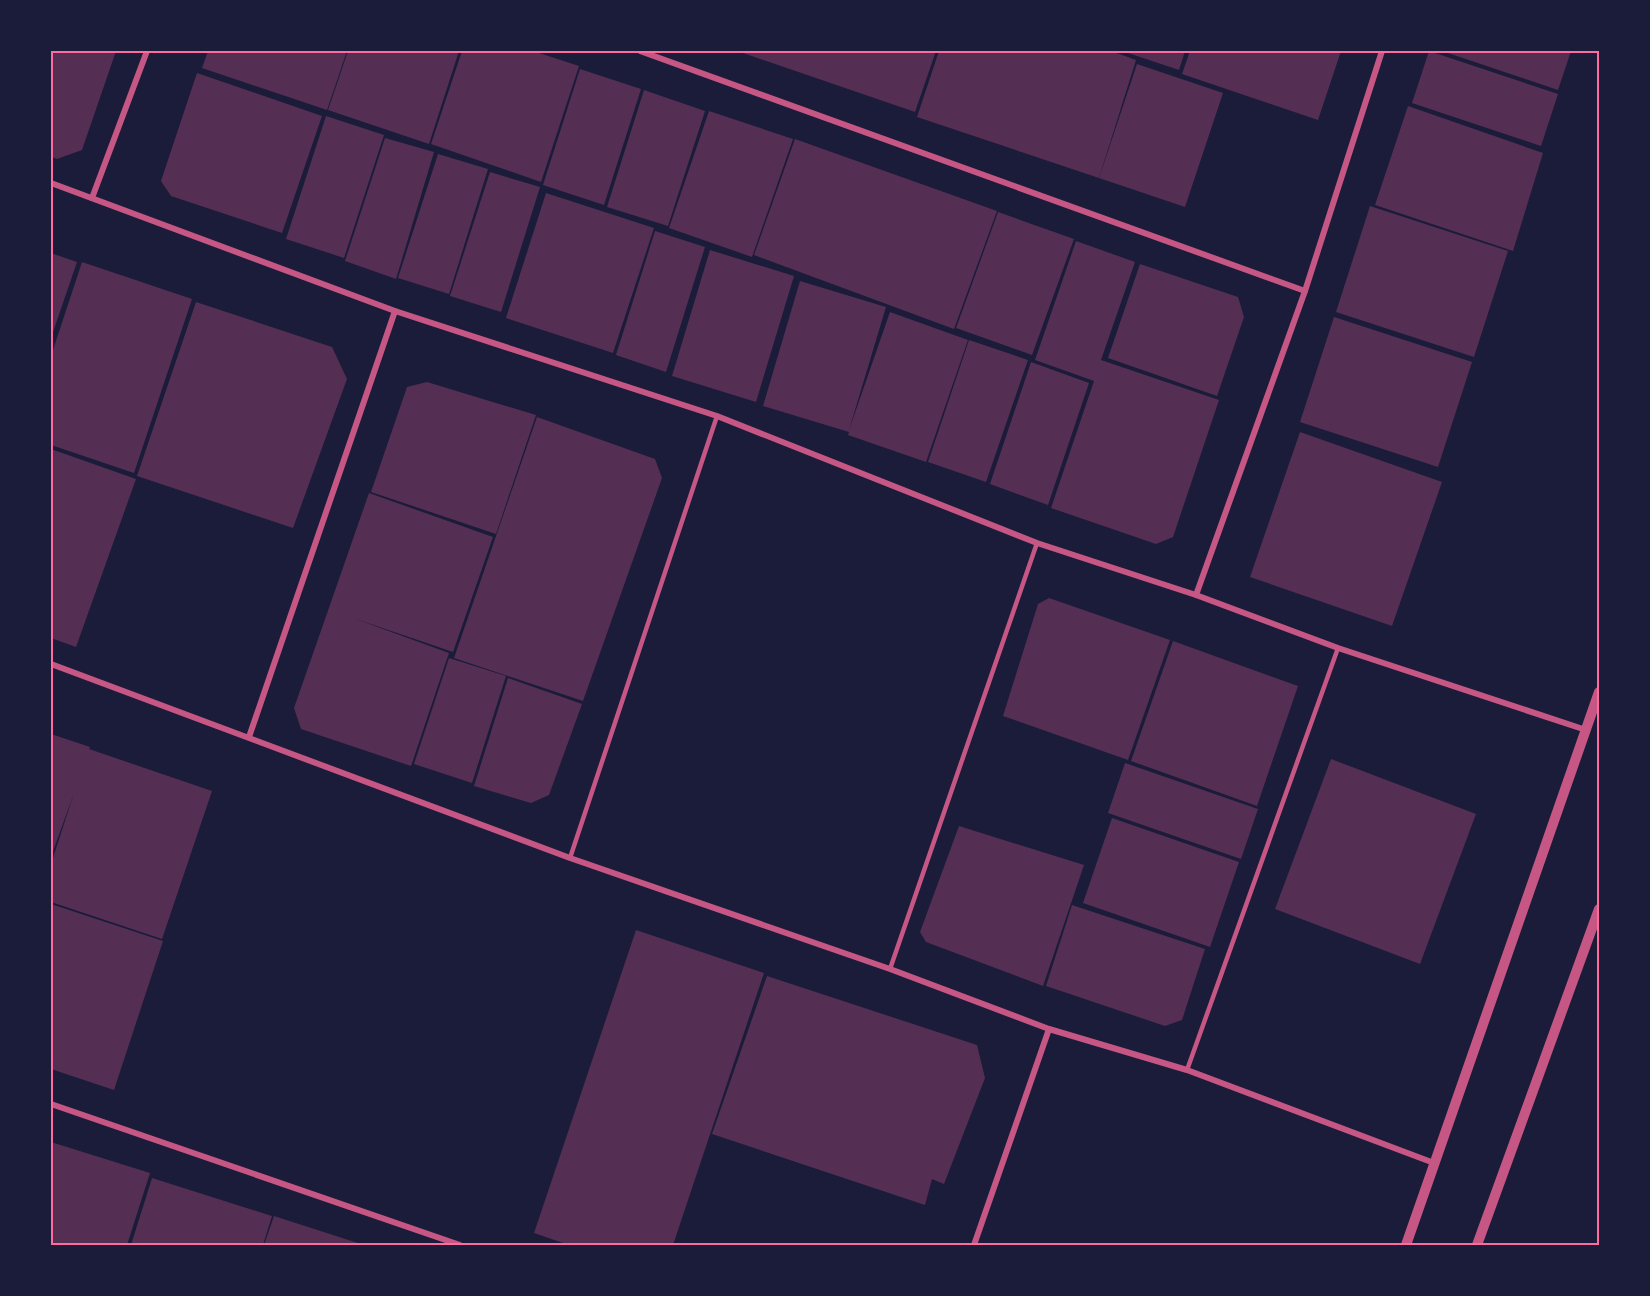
<svg xmlns="http://www.w3.org/2000/svg" width="1650" height="1296" font-family="Spectral,serif">
<style>
.building{fill:#542f53}
.lines{fill:none;stroke-linecap:round;stroke-linejoin:round}
.service{stroke:#c65784;stroke-width:4.5}
.minor{stroke:#c65784;stroke-width:6}
.tertiary{stroke:#c65784;stroke-width:10}
.neatline{fill:none;stroke:#ff6b9d;stroke-width:2}
</style>
<rect width="100%" height="100%" fill="#1b1b3a"/>
<!-- building -->
<g class="building">
<polygon points="51,51 116,51 82,150 57,159 51,157"/>
<polygon points="208,51 347,51 327,110 202,68"/>
<polygon points="348,51 459,51 429,144 328,110"/>
<polygon points="462,51 533,51 579,66 541,182 431,144"/>
<polygon points="737,51 936,51 915,112"/>
<polygon points="939,51 1111,51 1136,60 1099,178 917,117"/>
<polygon points="1122,51 1185,51 1179,70"/>
<polygon points="1190,51 1341,51 1318,120 1182,74"/>
<polygon points="1429,51 1558,94 1541,146 1412,103"/>
<polygon points="1442,51 1571,51 1558,90"/>
<polygon points="1137,64 1223,93 1185,207 1099,178"/>
<polygon points="580,69 641,89 604,205 543,185"/>
<polygon points="197,73 322,116 282,233 171,196 161,181"/>
<polygon points="644,90 705,111 668,226 607,207"/>
<polygon points="1408,106 1543,153 1513,251 1375,205"/>
<polygon points="709,111 793,139 752,257 669,228"/>
<polygon points="326,116 384,135 344,258 286,239"/>
<polygon points="385,138 434,152 396,279 345,261"/>
<polygon points="795,139 997,211 954,329 754,255"/>
<polygon points="438,154 488,169 449,294 398,278"/>
<polygon points="490,172 540,187 501,312 450,296"/>
<polygon points="546,193 654,228 613,353 506,318"/>
<polygon points="1370,206 1508,251 1474,357 1336,312"/>
<polygon points="998,212 1074,239 1032,355 956,328"/>
<polygon points="655,231 705,247 666,372 616,355"/>
<polygon points="1076,241 1135,262 1101,360 1219,400 1173,537 1156,544 1051,508 1094,381 1035,360"/>
<polygon points="710,250 794,276 756,402 672,376"/>
<polygon points="51,253 77,262 51,338"/>
<polygon points="82,262 192,299 134,473 51,445 51,356"/>
<polygon points="1140,264 1238,297 1244,317 1217,396 1108,358"/>
<polygon points="800,281 886,307 849,430 890,312 968,340 926,462 848,435 849,432 763,406"/>
<polygon points="196,302 332,347 347,379 293,528 137,476"/>
<polygon points="1334,317 1472,362 1438,467 1300,422"/>
<polygon points="969,340 1028,360 986,482 928,462"/>
<polygon points="1031,362 1089,383 1048,505 990,484"/>
<polygon points="427,382 536,415 496,534 371,492 407,387"/>
<polygon points="537,417 655,459 662,478 583,701 454,658"/>
<polygon points="1300,432 1442,482 1392,626 1250,577"/>
<polygon points="51,449 136,479 76,647 51,638"/>
<polygon points="369,493 493,537 453,652 353,618 449,653 411,766 301,729 294,708"/>
<polygon points="1049,598 1170,640 1128,760 1003,716 1038,604"/>
<polygon points="1173,641 1298,686 1257,806 1131,761"/>
<polygon points="449,658 506,676 472,783 414,764"/>
<polygon points="508,678 582,704 549,795 531,803 474,786"/>
<polygon points="51,734 90,747 89,749 212,791 162,939 51,902 51,864 74,793 51,857"/>
<polygon points="1331,759 1476,814 1420,964 1275,909"/>
<polygon points="1125,763 1258,809 1241,859 1108,813"/>
<polygon points="1112,818 1239,862 1210,947 1083,903"/>
<polygon points="959,826 1084,865 1043,986 926,942 920,932"/>
<polygon points="51,904 163,941 114,1090 51,1069"/>
<polygon points="1072,905 1205,949 1182,1020 1165,1026 1046,986"/>
<polygon points="636,930 764,973 673,1245 569,1245 534,1233"/>
<polygon points="767,976 977,1045 985,1078 944,1184 932,1179 925,1205 712,1134"/>
<polygon points="51,1142 150,1173 127,1245 51,1245"/>
<polygon points="152,1178 272,1216 263,1245 131,1245"/>
<polygon points="274,1216 364,1245 264,1245"/>
</g>
<g class="lines">
<!-- service -->
<g class="service">
<polyline points="570,858 717,416"/>
<polyline points="890,969 1037,543"/>
<polyline points="1187,1070 1338,648"/>
</g>
<!-- minor -->
<g class="minor">
<polyline points="640,51 1305,291"/>
<polyline points="51,183 395,311 717,416 1037,543 1196,595 1338,648 1586,730"/>
<polyline points="92,198 147,51"/>
<polyline points="1196,595 1305,291 1382,51"/>
<polyline points="51,664 570,858 890,969 1049,1029 1187,1070 1434,1163"/>
<polyline points="249,737 395,311"/>
<polyline points="51,1104 460,1245"/>
<polyline points="974,1245 1049,1029"/>
</g>
<!-- tertiary -->
<g class="tertiary">
<polyline points="1406,1245 1599,692"/>
<polyline points="1477,1245 1599,909"/>
</g>
</g>
<!-- border -->
<rect width="1650" height="1296" fill="none" stroke="#1b1b3a" stroke-width="105"/>
<rect x="52" y="52" width="1546" height="1192" class="neatline"/>
</svg>
